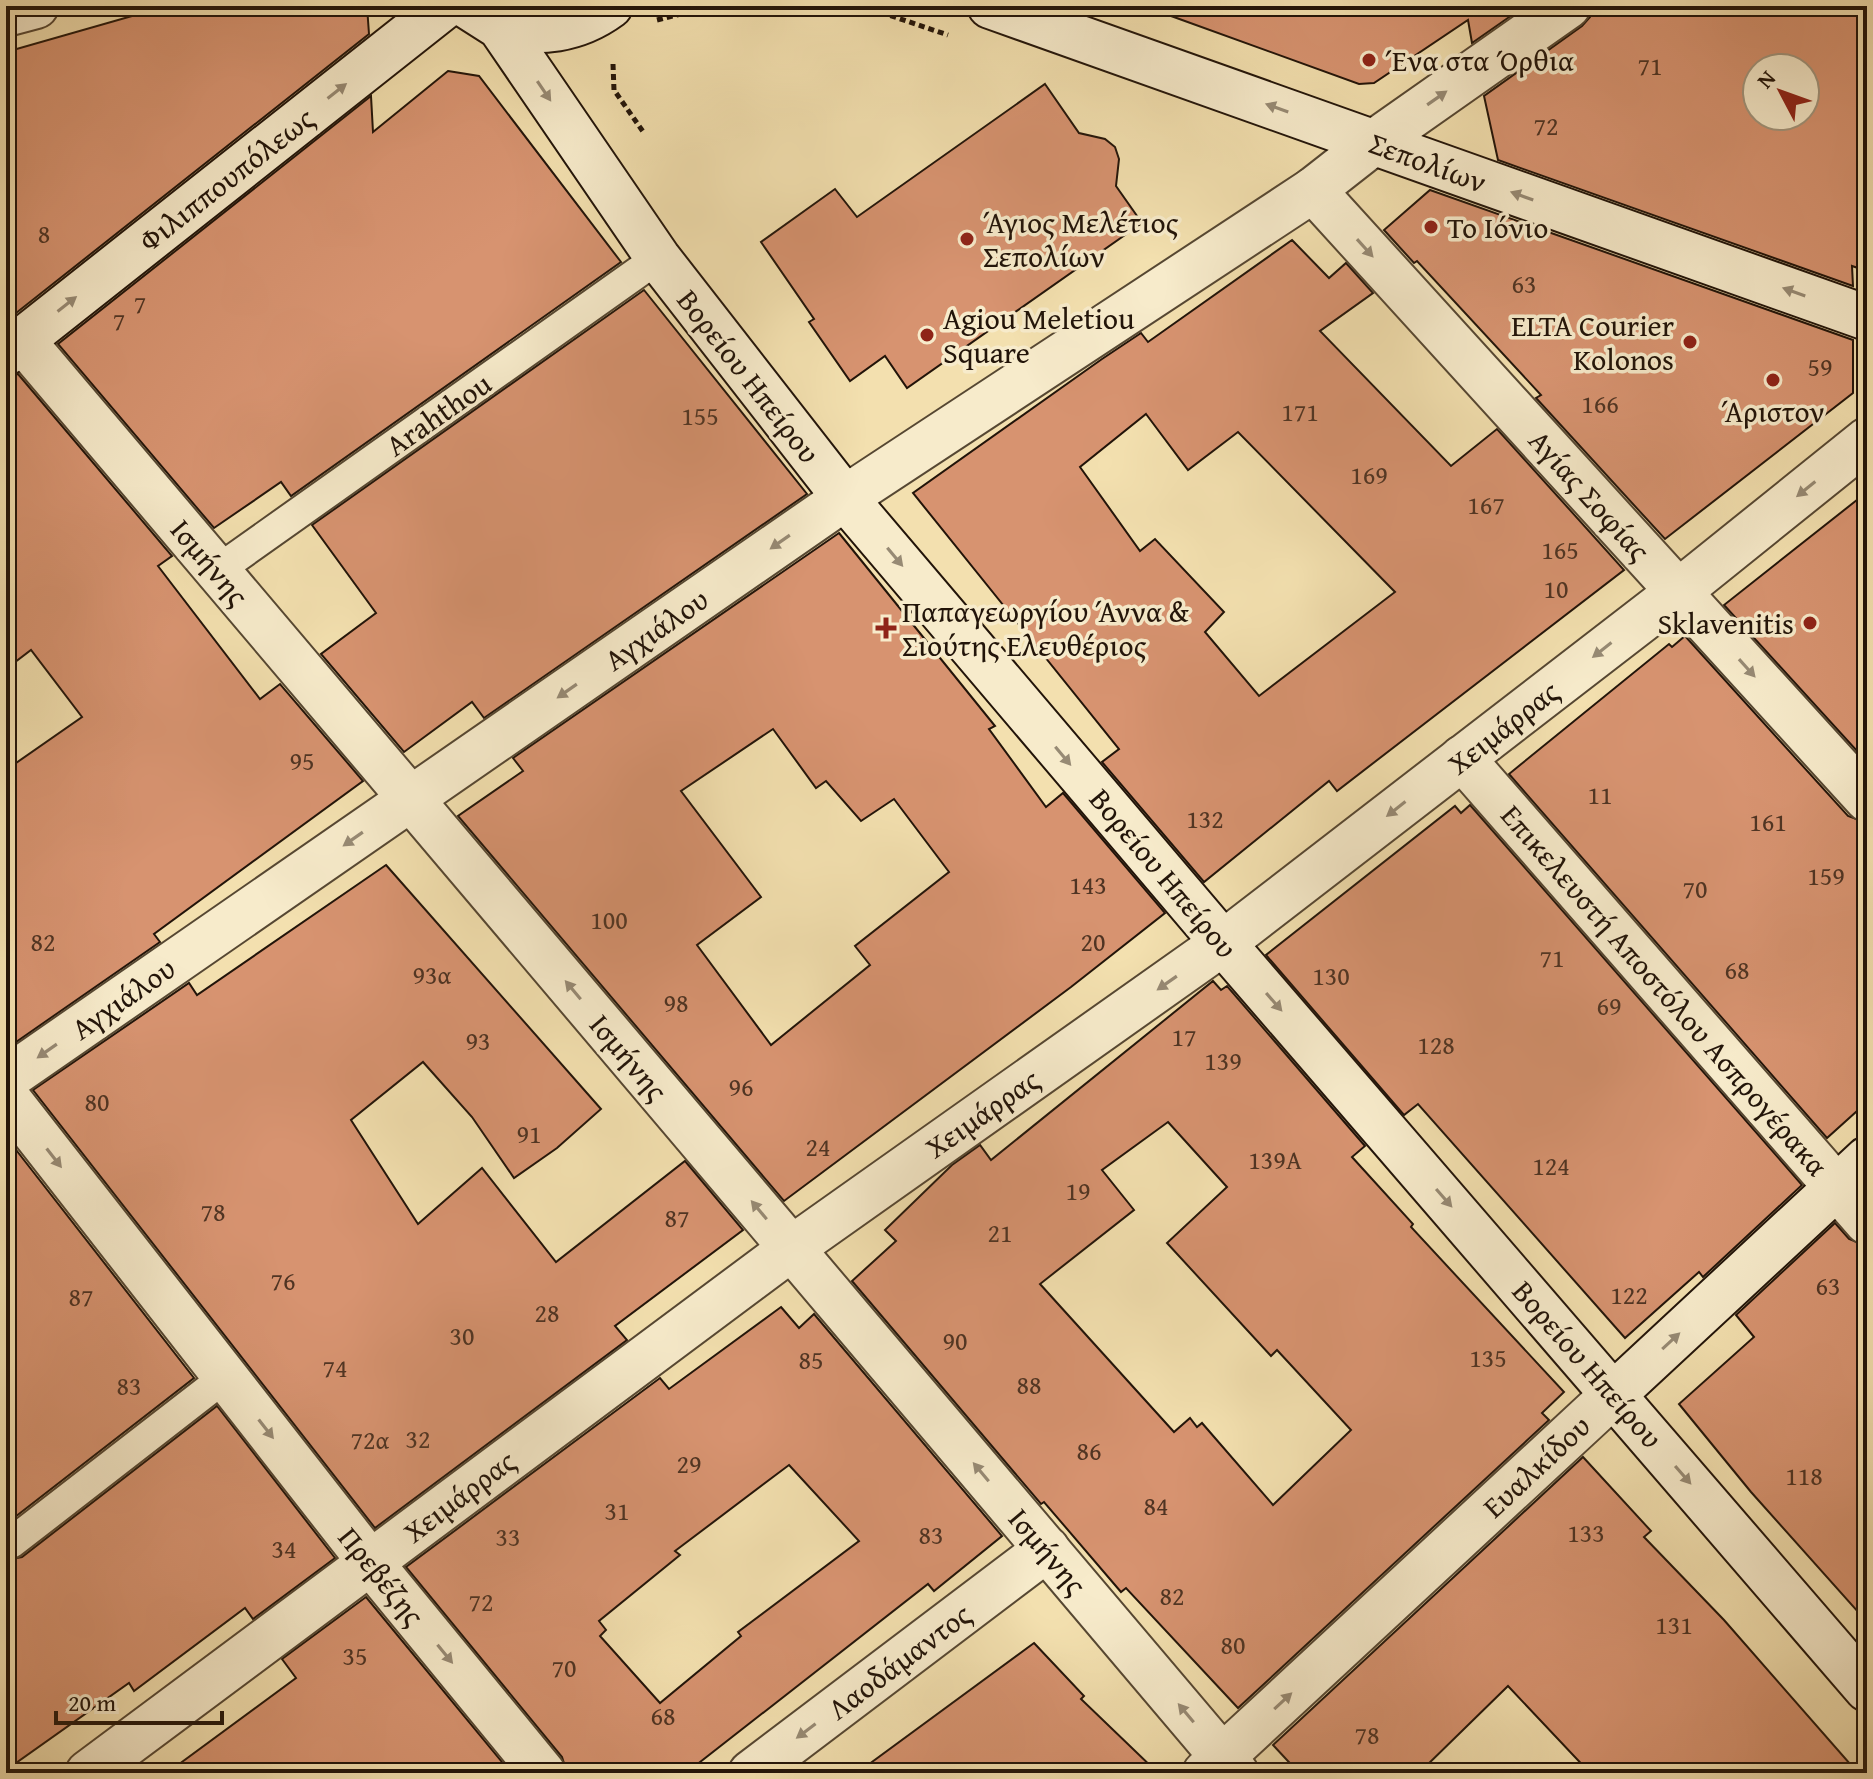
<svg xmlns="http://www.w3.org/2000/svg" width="1873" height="1779" font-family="'Gentium Book Plus',serif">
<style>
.building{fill:#d79370;stroke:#221409;stroke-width:2;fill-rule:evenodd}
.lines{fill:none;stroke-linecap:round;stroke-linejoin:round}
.lane-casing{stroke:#564732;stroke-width:34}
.street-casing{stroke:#564732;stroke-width:48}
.secondary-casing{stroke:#221409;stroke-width:48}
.path{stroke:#221409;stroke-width:5;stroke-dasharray:6 4;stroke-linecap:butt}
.lane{stroke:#f7ebcb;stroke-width:30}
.street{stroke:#f7ebcb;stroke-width:44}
.secondary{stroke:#f7ebcb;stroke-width:44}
.oneway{fill:#978a74}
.poi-dot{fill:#8f2418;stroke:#f7ebcb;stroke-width:3}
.labels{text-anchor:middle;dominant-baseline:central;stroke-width:7;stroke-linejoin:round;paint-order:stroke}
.number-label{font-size:26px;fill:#4f3423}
.poi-label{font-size:30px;fill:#221409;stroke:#f7ebcb;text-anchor:start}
.street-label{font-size:30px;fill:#221409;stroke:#f7ebcb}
</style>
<rect width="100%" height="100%" fill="#f3e0af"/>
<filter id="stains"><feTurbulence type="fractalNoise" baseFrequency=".0025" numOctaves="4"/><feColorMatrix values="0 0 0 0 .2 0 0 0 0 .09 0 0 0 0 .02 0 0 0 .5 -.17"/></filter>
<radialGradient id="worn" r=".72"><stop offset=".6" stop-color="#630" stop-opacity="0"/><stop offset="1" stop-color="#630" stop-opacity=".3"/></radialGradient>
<!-- building -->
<g class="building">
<polygon points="167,6 367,6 369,34 6,321 6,52"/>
<polygon points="1161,6 1525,6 1472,43 1468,20 1374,83 1359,84 1160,12"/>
<path d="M1593,6H1867V271L1852,266L1853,286L1498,160L1484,96L1582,26L1590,17ZM1757,68H1805V116H1757Z"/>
<polygon points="448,71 479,76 621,262 291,496 281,482 214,528 58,344 371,96 373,132"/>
<polygon points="1045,84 1079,133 1105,139 1115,147 1119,159 1116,186 1142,223 907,388 885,356 850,381 809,322 814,319 761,242 835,189 857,217"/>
<polygon points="1430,190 1853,340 1853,393 1665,539 1536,398 1541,395 1417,261 1414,263 1384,230"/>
<path d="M1292,240L1329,278L1346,263L1373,293L1320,331L1451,466L1497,429L1624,570L1337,791L1329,781L1204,882L1102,762L1119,749L913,493L1102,359L1141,333L1148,342ZM1146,414L1188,470L1238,432L1395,592L1259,696L1205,632L1224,612L1155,539L1140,551L1080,467Z"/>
<polygon points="644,290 807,494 484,718 472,702 404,752 321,654 376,613 312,525"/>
<polygon points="18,374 172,556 158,566 260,699 280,684 363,781 154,934 160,942 6,1049 6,770 82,717 31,650 6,669 6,377"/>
<polygon points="1867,492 1867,762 1724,605"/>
<path d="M839,533L995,726L989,729L1046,807L1063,793L1165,913L1071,987L784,1201L458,816L523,771L513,758ZM773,729L816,788L826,781L861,821L894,799L949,872L855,946L870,965L771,1045L697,945L761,897L681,791Z"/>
<polygon points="1685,636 1848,816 1867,823 1867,1102 1827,1138 1509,774 1669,644 1672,647"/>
<polygon points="1470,805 1802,1185 1703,1277 1699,1272 1625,1338 1418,1104 1404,1115 1266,955 1455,806 1461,813"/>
<polygon points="386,865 601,1109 557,1148 514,1178 472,1117 423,1062 351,1120 418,1224 482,1168 556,1262 685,1161 743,1230 615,1326 627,1340 375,1528 33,1090 189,983 197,995"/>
<path d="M1213,981L1221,990L1227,986L1365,1146L1352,1157L1413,1224L1411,1227L1564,1392L1542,1413L1549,1420L1238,1708L1126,1588L1121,1592L1044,1502L1041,1504L852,1281L896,1241L885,1230L952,1165L980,1145L991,1160ZM1168,1122L1227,1187L1167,1243L1271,1356L1277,1350L1351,1430L1273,1505L1202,1423L1197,1427L1190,1418L1174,1432L1040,1284L1134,1210L1102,1170Z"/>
<polygon points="6,1137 194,1378 6,1524"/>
<polygon points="1835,1223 1849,1239 1867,1246 1867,1622 1751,1492 1679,1404 1754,1337 1736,1315"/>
<path d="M781,1307L799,1328L814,1314L1002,1536L934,1591L928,1584L686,1773H567L562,1757L406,1567L660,1378L669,1389ZM789,1465L859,1541L738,1632L741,1636L660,1703L600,1636L606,1630L599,1621L680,1555L675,1551Z"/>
<polygon points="217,1406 335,1558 253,1619 245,1608 134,1691 129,1683 6,1770 6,1560 22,1557"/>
<polygon points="1583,1457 1651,1531 1644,1537 1724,1620 1858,1773 1590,1773 1508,1686 1419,1773 1299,1773 1273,1745"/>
<polygon points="366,1597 511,1773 167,1773 296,1678 282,1659"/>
<polygon points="1034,1643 1084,1696 1081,1699 1158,1773 857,1773"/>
</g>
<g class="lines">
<defs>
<g id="lane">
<polyline points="218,570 658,258"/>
<polyline points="11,1543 225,1377"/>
</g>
<g id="street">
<polyline points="6,14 36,6"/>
<polyline points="1313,190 1867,799"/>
<polyline points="22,340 1236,1773"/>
<polyline points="1462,758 1867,1222"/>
<polyline points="6,1079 845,498 1313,190 1373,143 1568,6"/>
<polyline points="6,1096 370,1562 543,1773"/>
<polyline points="88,1773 792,1248 1223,943 1678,592 1867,440"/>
<polyline points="751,1773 1047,1549"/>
<polyline points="1205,1773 1614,1394"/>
</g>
<g id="secondary">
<polyline points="467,6 500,27 658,258 845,498 1223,943 1867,1689"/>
<polyline points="990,6 1867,318"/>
<path d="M500,27C540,34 576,31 610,6"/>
<polyline points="6,353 445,6"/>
<polyline points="1614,1394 1867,1159"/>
</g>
</defs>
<!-- lane casing -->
<use href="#lane" class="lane-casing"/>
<!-- street casing -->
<use href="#street" class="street-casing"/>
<!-- secondary casing -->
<use href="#secondary" class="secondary-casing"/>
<!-- path -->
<g class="path">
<polyline points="862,6 948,35"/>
<polyline points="657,20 681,14 686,6"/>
<polyline points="613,64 614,90 644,133"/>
</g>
<!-- lane -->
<use href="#lane" class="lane"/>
<!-- street -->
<use href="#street" class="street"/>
<!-- secondary -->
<use href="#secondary" class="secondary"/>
</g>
<!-- one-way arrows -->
<defs><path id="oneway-solid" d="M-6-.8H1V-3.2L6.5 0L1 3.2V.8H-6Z" transform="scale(2)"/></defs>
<g class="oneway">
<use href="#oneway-solid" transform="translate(337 91) rotate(-38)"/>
<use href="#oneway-solid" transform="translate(544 91) rotate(56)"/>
<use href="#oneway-solid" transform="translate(1437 98) rotate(-35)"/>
<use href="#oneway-solid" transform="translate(1277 108) rotate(-160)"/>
<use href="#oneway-solid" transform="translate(1522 196) rotate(-160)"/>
<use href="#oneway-solid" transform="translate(1365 248) rotate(48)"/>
<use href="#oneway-solid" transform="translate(1794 292) rotate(-160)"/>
<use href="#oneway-solid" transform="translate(67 304) rotate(-38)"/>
<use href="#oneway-solid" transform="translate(1806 489) rotate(141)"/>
<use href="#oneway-solid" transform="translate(780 542) rotate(145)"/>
<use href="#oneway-solid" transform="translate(895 557) rotate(50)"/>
<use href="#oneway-solid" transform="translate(1602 650) rotate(142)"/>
<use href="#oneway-solid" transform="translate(1747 668) rotate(48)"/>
<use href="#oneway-solid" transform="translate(567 691) rotate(145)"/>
<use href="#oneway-solid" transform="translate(1063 756) rotate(50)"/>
<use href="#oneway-solid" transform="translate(1396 809) rotate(142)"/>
<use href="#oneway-solid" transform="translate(353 839) rotate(145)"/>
<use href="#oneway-solid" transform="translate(1167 983) rotate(145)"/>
<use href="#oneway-solid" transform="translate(573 990) rotate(-130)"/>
<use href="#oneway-solid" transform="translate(1274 1002) rotate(49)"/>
<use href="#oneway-solid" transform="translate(47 1051) rotate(145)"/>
<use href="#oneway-solid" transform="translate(54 1158) rotate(52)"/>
<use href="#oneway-solid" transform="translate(1444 1198) rotate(49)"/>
<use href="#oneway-solid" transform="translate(759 1210) rotate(-130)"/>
<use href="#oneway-solid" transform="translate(1671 1341) rotate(-43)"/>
<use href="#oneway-solid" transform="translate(266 1429) rotate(52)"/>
<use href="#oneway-solid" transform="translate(981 1472) rotate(-130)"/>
<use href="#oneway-solid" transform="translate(1683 1475) rotate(49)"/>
<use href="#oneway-solid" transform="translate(445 1654) rotate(51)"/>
<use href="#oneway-solid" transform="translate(1283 1701) rotate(-43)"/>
<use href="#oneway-solid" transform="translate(1186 1713) rotate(-130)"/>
<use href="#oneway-solid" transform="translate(806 1731) rotate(143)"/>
</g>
<!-- markers -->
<g class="poi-dot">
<circle cx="1369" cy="60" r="8"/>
<circle cx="1431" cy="227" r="8"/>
<circle cx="967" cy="239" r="8"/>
<circle cx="927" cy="335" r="8"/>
<circle cx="1690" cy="342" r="8"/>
<circle cx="1773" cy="380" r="8"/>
<circle cx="1810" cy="623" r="8"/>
<path d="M882 616h8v8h8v8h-8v8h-8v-8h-8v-8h8z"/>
</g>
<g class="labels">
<!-- number labels -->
<g class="number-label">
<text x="1650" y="65">71</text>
<text x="1546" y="125">72</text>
<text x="44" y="233">8</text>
<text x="1524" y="283">63</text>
<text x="140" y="303">7</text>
<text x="119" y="320">7</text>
<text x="1820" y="366">59</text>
<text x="1600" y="403">166</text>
<text x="1300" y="411">171</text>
<text x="700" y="415">155</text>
<text x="1369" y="474">169</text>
<text x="1486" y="504">167</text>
<text x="1560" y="549">165</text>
<text x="1556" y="588">10</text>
<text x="302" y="760">95</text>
<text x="1600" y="794">11</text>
<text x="1205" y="818">132</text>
<text x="1768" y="821">161</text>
<text x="1826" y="875">159</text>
<text x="1088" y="884">143</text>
<text x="1695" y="888">70</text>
<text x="609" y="919">100</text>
<text x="43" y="941">82</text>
<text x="1093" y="941">20</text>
<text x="1552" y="957">71</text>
<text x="1737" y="969">68</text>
<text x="432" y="974">93α</text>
<text x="1331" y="975">130</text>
<text x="676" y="1002">98</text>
<text x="1609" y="1005">69</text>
<text x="1184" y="1036">17</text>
<text x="478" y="1040">93</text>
<text x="1436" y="1044">128</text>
<text x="1223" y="1060">139</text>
<text x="741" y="1086">96</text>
<text x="97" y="1101">80</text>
<text x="529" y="1133">91</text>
<text x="818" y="1146">24</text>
<text x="1275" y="1159">139Α</text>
<text x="1551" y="1165">124</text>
<text x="1078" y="1190">19</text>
<text x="213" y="1211">78</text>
<text x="677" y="1217">87</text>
<text x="1000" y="1232">21</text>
<text x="283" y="1280">76</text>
<text x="1828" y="1285">63</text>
<text x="1629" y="1294">122</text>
<text x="81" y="1296">87</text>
<text x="547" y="1312">28</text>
<text x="462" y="1335">30</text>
<text x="955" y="1340">90</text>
<text x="1488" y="1357">135</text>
<text x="811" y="1359">85</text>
<text x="335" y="1367">74</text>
<text x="1029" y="1384">88</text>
<text x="129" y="1385">83</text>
<text x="418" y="1438">32</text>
<text x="370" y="1439">72α</text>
<text x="1089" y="1450">86</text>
<text x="689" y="1463">29</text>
<text x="1804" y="1475">118</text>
<text x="1156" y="1505">84</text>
<text x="617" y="1510">31</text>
<text x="1586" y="1532">133</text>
<text x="931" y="1534">83</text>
<text x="508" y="1536">33</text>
<text x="284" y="1548">34</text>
<text x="1172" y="1595">82</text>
<text x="481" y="1601">72</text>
<text x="1674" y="1624">131</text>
<text x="1233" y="1644">80</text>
<text x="355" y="1655">35</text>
<text x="564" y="1667">70</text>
<text x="663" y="1715">68</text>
<text x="1367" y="1734">78</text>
</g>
<!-- poi labels -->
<g class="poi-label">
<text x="1385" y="60">Ένα στα Όρθια</text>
<text x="983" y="222">Άγιος Μελέτιος<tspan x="983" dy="34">Σεπολίων</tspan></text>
<text x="1447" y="227">Το Ιόνιο</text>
<text x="943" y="318">Agiou Meletiou<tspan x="943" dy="34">Square</tspan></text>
<text x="1674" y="325" text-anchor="end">ΕLTA Courier<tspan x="1674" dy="34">Kolonos</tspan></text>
<text x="1773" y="411" text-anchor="middle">Άριστον</text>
<text x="902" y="611">Παπαγεωργίου Άννα &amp;<tspan x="902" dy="34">Σιούτης Ελευθέριος</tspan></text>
<text x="1794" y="623" text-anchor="end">Sklavenitis</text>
</g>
<!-- street labels -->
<g class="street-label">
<text transform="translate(1428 162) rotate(20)">Σεπολίων</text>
<text transform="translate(226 179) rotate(-38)">Φιλιππουπόλεως</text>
<text transform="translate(749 376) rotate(52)">Βορείου Ηπείρου</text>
<text transform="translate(438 414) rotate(-35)">Arahthou</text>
<text transform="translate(1590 495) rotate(48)">Αγίας Σοφίας</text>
<text transform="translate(210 562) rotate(50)">Ισμήνης</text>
<text transform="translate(656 629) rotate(-35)">Αγχιάλου</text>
<text transform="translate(1503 727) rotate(-38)">Χειμάρρας</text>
<text transform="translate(1164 873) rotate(50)">Βορείου Ηπείρου</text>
<text transform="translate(1665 990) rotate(49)">Επικελευστή Αποστόλου Ασπρογέρακα</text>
<text transform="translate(123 998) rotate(-35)">Αγχιάλου</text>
<text transform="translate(629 1057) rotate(50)">Ισμήνης</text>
<text transform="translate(982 1113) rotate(-35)">Χειμάρρας</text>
<text transform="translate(1588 1364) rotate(49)">Βορείου Ηπείρου</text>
<text transform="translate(1536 1466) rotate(-43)">Ευαλκίδου</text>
<text transform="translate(459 1496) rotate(-37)">Χειμάρρας</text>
<text transform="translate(1048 1551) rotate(50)">Ισμήνης</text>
<text transform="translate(382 1576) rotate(51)">Πρεβέζης</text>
<text transform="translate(899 1661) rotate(-37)">Λαοδάμαντος</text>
</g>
</g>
<!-- margin -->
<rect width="1873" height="1779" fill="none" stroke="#f3e0af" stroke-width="32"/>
<rect x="8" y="8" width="1857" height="1763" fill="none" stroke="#221409" stroke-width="4"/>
<rect x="16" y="16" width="1841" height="1747" fill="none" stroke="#221409" stroke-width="2"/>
<!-- north arrow -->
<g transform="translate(1781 92) rotate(311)"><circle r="38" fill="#f7ebcb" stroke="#a2957d" stroke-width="2"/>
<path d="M0-6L14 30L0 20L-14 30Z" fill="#8f2418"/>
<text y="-12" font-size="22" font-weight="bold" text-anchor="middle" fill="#221409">N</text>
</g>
<!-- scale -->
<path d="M56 1711v12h166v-12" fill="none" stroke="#221409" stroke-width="4"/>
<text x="68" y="1711" font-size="24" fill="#221409" stroke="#f7ebcb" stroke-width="6" paint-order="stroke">20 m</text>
<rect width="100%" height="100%" filter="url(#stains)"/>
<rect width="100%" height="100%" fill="url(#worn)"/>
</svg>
